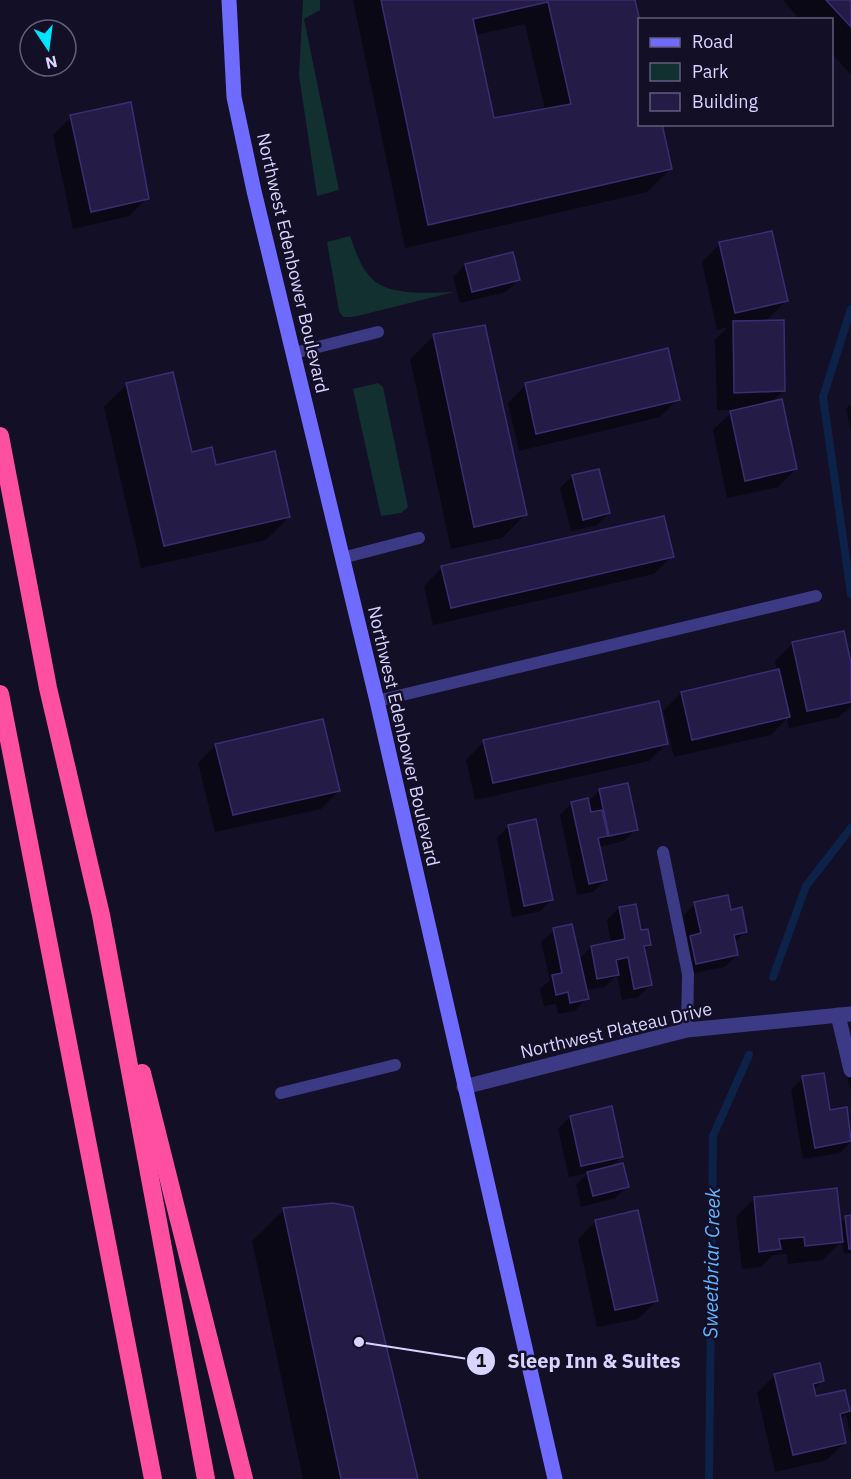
<svg xmlns="http://www.w3.org/2000/svg" width="851" height="1479" font-family="'IBM Plex Sans',sans-serif">
<style>
.green{fill:#12302f}
.shadow{fill:#0007;fill-rule:evenodd}
.lines{fill:none;stroke-linecap:round;stroke-linejoin:round}
.stream{stroke:#0c2248;stroke-width:8}
.building{fill:#241b47;stroke:#3b2d73;stroke-width:1.5;fill-rule:evenodd}
.service{stroke:#3d3a85;stroke-width:12}
.minor{stroke:#3d3a85;stroke-width:15}
.secondary{stroke:#6f6bff;stroke-width:15}
.motorway{stroke:#ff4fa3;stroke-width:18}
.labels{text-anchor:middle;dominant-baseline:central;stroke-width:5;stroke-linejoin:round;paint-order:stroke}
.street-label{font-size:18px;fill:#d9d4ff;stroke:#130f26}
.water-label{font-size:20px;font-style:italic;fill:#62b6ff;stroke:#130f26}
.leader{fill:none;stroke:#d9d4ff;stroke-width:2}
.callout-dot{fill:#d9d4ff;stroke:#130f26;stroke-width:2}
.mark-label{font-size:18px;text-anchor:middle;font-weight:bold;fill:#111}
.callout-label{font-size:20px;text-anchor:middle;font-weight:bold;fill:#d9d4ff;stroke:#130f26;stroke-width:5;stroke-linejoin:round;paint-order:stroke}
</style>
<rect width="100%" height="100%" fill="#130f26"/>
<!-- green -->
<g class="green">
<polygon points="303,0 320,0 320,10 304,19 339,190 317,196 299,75"/>
<path d="M350,236C356,253 363,275 379,284C396,295 434,293 454,292L353,317H343L339,311L327,242Z"/>
<polygon points="378,383 383,387 408,507 401,513 381,516 353,389"/>
</g>
<!-- shadow -->
<g class="shadow">
<path d="M353,0H633L640,124L670,169L647,192L405,248ZM525,24L545,110L493,120L475,35Z"/>
<polygon points="783,0 851,0 851,75 832,54 832,20 800,20"/>
<polygon points="71,117 147,198 129,216 73,229 53,135"/>
<polygon points="720,244 786,301 768,319 761,320 783,391 771,403 796,469 778,487 727,498 713,430 734,410 717,410 715,340 728,327 717,330 702,262"/>
<polygon points="465,265 518,280 506,292 460,303 453,277"/>
<polygon points="434,336 525,515 502,538 451,549 410,359"/>
<polygon points="127,384 190,454 215,467 289,517 266,540 141,568 104,407"/>
<polygon points="526,385 678,399 660,417 519,451 508,403"/>
<polygon points="851,404 851,431 846,409"/>
<polygon points="572,476 609,513 597,525 571,531 560,488"/>
<polygon points="672,556 654,574 433,625 424,586 442,568"/>
<polygon points="793,643 851,671 851,706 839,717 789,728 787,718 771,735 674,757 663,711 681,693 777,671 775,661"/>
<polygon points="484,742 667,743 649,761 475,800 466,760"/>
<polygon points="216,745 339,791 321,809 215,832 198,763"/>
<polygon points="600,790 636,829 624,841 598,847 605,880 593,892 577,895 560,815 572,803 588,802"/>
<polygon points="509,826 551,900 539,912 512,917 497,838"/>
<polygon points="695,904 729,912 745,932 734,943 737,955 725,967 684,975 678,949 688,940 683,916"/>
<polygon points="619,908 650,945 644,951 650,985 638,997 622,1000 617,975 605,987 585,990 587,998 575,1011 558,1014 556,1004 544,1006 540,989 550,980 541,942 554,930 579,960 591,947 611,943 607,920"/>
<polygon points="851,1072 851,1093 847,1075"/>
<polygon points="803,1078 829,1112 846,1108 851,1141 840,1153 803,1159 791,1090"/>
<polygon points="570,1117 622,1156 610,1168 628,1186 615,1198 581,1207 576,1185 588,1173 569,1177 558,1129"/>
<polygon points="754,1199 839,1224 846,1218 851,1217 851,1253 844,1254 842,1241 823,1260 788,1264 787,1254 773,1255 761,1267 742,1269 736,1217"/>
<polygon points="284,1210 416,1479 303,1479 252,1241"/>
<polygon points="596,1221 656,1301 638,1319 597,1327 578,1239"/>
<polygon points="775,1375 822,1381 813,1390 815,1398 844,1392 849,1414 851,1411 851,1439 846,1414 839,1420 845,1442 827,1460 775,1472 757,1393"/>
</g>
<g class="lines">
<!-- stream -->
<g class="stream">
<polyline points="851,309 823,397 851,594"/>
<polyline points="773,977 806,886 851,828"/>
<polyline points="709,1479 713,1136 749,1055"/>
</g>
</g>
<!-- building -->
<g class="building">
<path d="M381,0H635L640,21V124H662L672,169L428,225ZM548,2L571,104L494,118L473,19Z"/>
<polygon points="826,0 851,0 851,27"/>
<polygon points="131,102 149,199 91,212 70,115"/>
<polygon points="772,231 788,301 735,313 719,242"/>
<polygon points="513,252 520,280 472,292 465,264"/>
<polygon points="784,320 785,391 734,393 733,321"/>
<polygon points="485,325 527,515 474,527 433,334"/>
<polygon points="668,348 680,400 536,434 525,383"/>
<polygon points="173,372 192,452 212,447 216,465 275,451 290,517 164,546 126,383"/>
<polygon points="782,399 797,469 745,481 730,411"/>
<polygon points="599,469 610,513 583,520 572,475"/>
<polygon points="664,516 674,557 451,608 441,566"/>
<polygon points="844,631 851,663 851,702 807,711 792,642"/>
<polygon points="779,669 790,717 692,740 681,692"/>
<polygon points="659,701 668,744 493,783 483,740"/>
<polygon points="323,719 340,791 233,815 215,744"/>
<polygon points="628,783 638,830 609,836 599,789"/>
<polygon points="588,798 591,812 602,810 608,836 598,838 607,880 589,884 571,802"/>
<polygon points="536,819 553,900 524,906 508,825"/>
<polygon points="728,895 731,910 742,907 747,932 734,935 738,955 696,964 690,936 701,933 694,902"/>
<polygon points="636,904 641,930 648,929 651,945 644,946 652,985 634,989 628,957 616,960 619,975 597,979 591,946 625,939 619,907"/>
<polygon points="572,924 589,999 570,1003 568,992 556,995 552,975 562,973 553,928"/>
<polygon points="824,1073 830,1110 847,1107 851,1141 815,1148 802,1076"/>
<polygon points="612,1106 623,1157 581,1166 570,1116"/>
<polygon points="623,1163 629,1187 593,1196 587,1172"/>
<polygon points="837,1188 843,1242 805,1246 804,1237 779,1239 781,1249 759,1252 754,1197"/>
<polygon points="333,1203 353,1207 418,1479 341,1479 283,1208"/>
<polygon points="638,1210 658,1301 615,1310 595,1220"/>
<polygon points="851,1215 851,1249 849,1249 845,1216"/>
<polygon points="820,1363 824,1381 813,1384 816,1396 845,1390 850,1411 840,1414 846,1443 793,1455 774,1374"/>
</g>
<g class="lines">
<!-- service -->
<g class="service">
<polyline points="294,353 378,332"/>
<polyline points="342,558 419,538"/>
<polyline points="377,701 816,596"/>
<polyline points="663,852 688,974 687,1030"/>
<polyline points="281,1093 395,1065"/>
</g>
<!-- minor -->
<g class="minor">
<polyline points="838,1015 851,1070"/>
<polyline points="464,1087 687,1030 851,1014"/>
</g>
<!-- secondary -->
<polyline class="secondary" points="229,0 234,97 254,191 377,701 555,1479"/>
<!-- motorway -->
<g class="motorway">
<polyline points="0,436 48,688 101,915 206,1479"/>
<polyline points="0,694 153,1479"/>
<polyline points="142,1073 244,1479"/>
</g>
</g>
<g class="labels">
<!-- street labels -->
<g class="street-label">
<text transform="translate(293 263) rotate(77)">Northwest Edenbower Boulevard</text>
<text transform="translate(404 736) rotate(77)">Northwest Edenbower Boulevard</text>
<text transform="translate(616 1030) rotate(-13)">Northwest Plateau Drive</text>
</g>
<!-- water labels -->
<g class="water-label">
<text transform="translate(711 1263) rotate(-89)">Sweetbriar Creek</text>
</g>
</g>
<!-- callouts -->
<path class="leader" d="M359 1342L481 1361"/>
<g class="callout-dot">
<circle cx="359" cy="1342" r="6"/>
<circle cx="481" cy="1361" r="15"/>
</g>
<g class="mark-label">
<text x="481" y="1367">1</text>
</g>
<g class="callout-label">
<text x="594" y="1368">Sleep Inn &amp; Suites</text>
</g>
<!-- legend -->
<rect x="638" y="18" width="195" height="108" fill="#130f26" stroke="#625e7d" stroke-width="1.5"/>
<rect x="650" y="38" width="30" height="9" fill="#6f6bff" stroke="#625e7d" stroke-width="1.5"/>
<text x="692" y="48" font-size="18" fill="#d9d4ff">Road</text>
<rect x="650" y="63" width="30" height="18" fill="#12302f" stroke="#625e7d" stroke-width="1.5"/>
<text x="692" y="78" font-size="18" fill="#d9d4ff">Park</text>
<rect x="650" y="93" width="30" height="18" fill="#241b47" stroke="#625e7d" stroke-width="1.5"/>
<text x="692" y="108" font-size="18" fill="#d9d4ff">Building</text>
<!-- north arrow -->
<g transform="translate(48 48) rotate(167)"><circle r="28" fill="#130f26" stroke="#625e7d" stroke-width="1.5"/>
<path d="M0-4.5L10 22L0 15L-10 22Z" fill="#00e5ff"/>
<text y="-9" font-size="16" font-weight="bold" text-anchor="middle" fill="#d9d4ff">N</text>
</g>
</svg>
